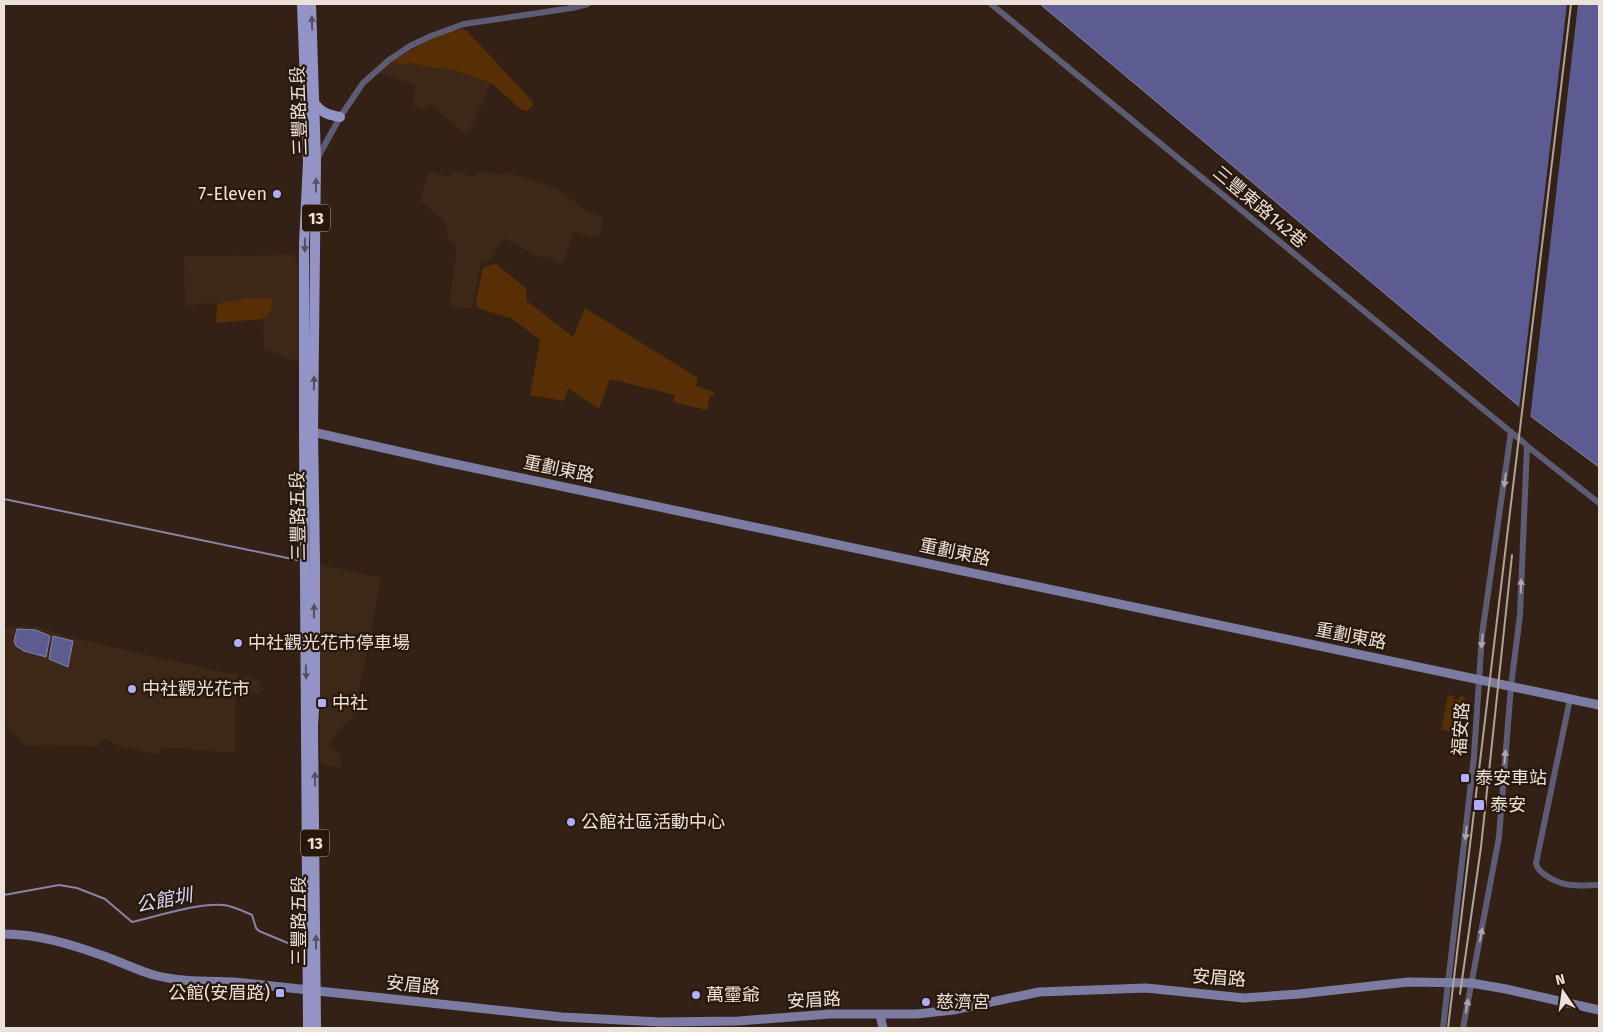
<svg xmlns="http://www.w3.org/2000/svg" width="1603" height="1032" font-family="'Fira Sans','Noto Sans TC',sans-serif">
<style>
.built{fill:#3d2716}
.green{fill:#582f05}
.water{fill:#5c5c93;stroke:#8784a8}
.pier{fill:#322114}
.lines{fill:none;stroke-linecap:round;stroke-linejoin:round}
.stream{stroke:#8784a8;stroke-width:2}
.street{stroke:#5c5d75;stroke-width:6}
.secondary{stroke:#7b7ca3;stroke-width:9}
.primary{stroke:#9294c6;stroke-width:10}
.rail{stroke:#b0a399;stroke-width:2}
.oneway{fill:#57505f}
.oneway2{fill:#aba6ab}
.poi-dot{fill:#aeaefb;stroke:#27180b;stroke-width:2}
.labels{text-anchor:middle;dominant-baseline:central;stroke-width:4.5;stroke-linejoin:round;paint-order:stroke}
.shield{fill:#27180b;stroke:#b1a59a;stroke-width:1}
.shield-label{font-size:16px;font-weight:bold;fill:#ece1d8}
.street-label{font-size:18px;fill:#ece1d8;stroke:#27180b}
.poi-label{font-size:18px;fill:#ece1d8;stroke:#27180b;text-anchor:start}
.water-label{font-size:19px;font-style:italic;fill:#d7d9fb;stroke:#27180b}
</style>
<rect width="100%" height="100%" fill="#322114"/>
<!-- built -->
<g class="built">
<polygon points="390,63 402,64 411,63 433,68 451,69 491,83 467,136 429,103 426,110 412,106 416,85 378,73"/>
<polygon points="452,170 474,177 479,171 504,175 507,172 556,188 584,209 604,218 599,238 574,232 564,261 559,264 541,255 539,258 504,238 491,259 484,261 481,263 472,309 449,306 456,253 455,246 446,235 445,222 420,201 429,171 450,177"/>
<polygon points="293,252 299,267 301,361 285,358 264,348 263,319 268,316 272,298 247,298 217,304 205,303 185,307 184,256 273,255"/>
<polygon points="319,564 381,578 369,643 352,719 345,724 329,744 340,754 342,769 320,764"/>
<polygon points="36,626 73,638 258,680 261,684 261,694 235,694 235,753 161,747 159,755 119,746 104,739 98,747 44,745 26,747 4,723 4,627"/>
</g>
<!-- green -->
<g class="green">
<path d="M463,29L467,31L532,101L533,105L527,111L522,110L491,83L451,69L433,68L411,63L402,64L390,63C413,49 436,33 463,29Z"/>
<polygon points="496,264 526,288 527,301 573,337 585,308 698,378 696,386 714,392 713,396 710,395 707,410 673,402 675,395 610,379 599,409 568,388 564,401 530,395 540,340 511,318 477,308 476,301 483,268 490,265"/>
<path d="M247,298H272C272,307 271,314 263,319L216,323L217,304Z"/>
<polygon points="1448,695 1454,696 1453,699 1459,700 1460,696 1465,697 1460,733 1441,730"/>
</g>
<!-- water -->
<g class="water">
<polygon points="1040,4 1599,4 1599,467 1533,418"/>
<polygon points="17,629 36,630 50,636 46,657 24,651 16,646 14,641"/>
<polygon points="53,636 73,641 68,667 49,659"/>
</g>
<!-- pier -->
<polygon class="pier" points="1567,4 1578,4 1530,419 1519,409"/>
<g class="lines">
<!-- stream -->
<g class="stream">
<polyline points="4,499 297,560"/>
<path d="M4,895L59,885L77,888L105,899L132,922C158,916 198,903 223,905C233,906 243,911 252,915L256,928L259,931L295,946"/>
</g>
<!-- street -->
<g class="street">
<polyline points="991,4 1523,442 1527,446 1599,503"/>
<polyline points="317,159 340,117 363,83 389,60 410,46 431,36 464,24 572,8 588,4"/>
<path d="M1570,699L1536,863C1538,875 1560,884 1571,885C1580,886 1590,885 1599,885"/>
<polyline points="1443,1028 1474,756 1482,635 1511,432"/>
<polyline points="1463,1028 1499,837 1511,686 1520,615 1527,446"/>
</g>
<!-- secondary -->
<g class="secondary">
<polyline points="308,431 441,461 1599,705"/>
<path d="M4,934C37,934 70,944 101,955C119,961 136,970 154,975C180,982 208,981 234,982L562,1017L660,1022L738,1021L830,1014H917L953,1010L1039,992L1146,988L1244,998L1299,994L1408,982L1471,983L1506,989L1599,1010"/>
<polyline points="880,1015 883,1028"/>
</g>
<!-- primary -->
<g class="primary">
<polyline points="302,4 308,162 304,243 304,431 308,1028"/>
<polyline points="311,4 316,160 313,432 315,560 315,694 313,726 316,1028"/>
<path d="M315,104C322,113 329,115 340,117"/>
</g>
<!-- rail -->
<g class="rail">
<polyline points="1460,994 1481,847 1512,555"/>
<polyline points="1448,1028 1571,4"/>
</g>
</g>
<!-- one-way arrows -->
<defs><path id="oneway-solid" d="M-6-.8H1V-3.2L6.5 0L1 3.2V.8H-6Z" transform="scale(1.25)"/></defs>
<g class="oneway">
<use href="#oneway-solid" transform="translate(312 23) rotate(-92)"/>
<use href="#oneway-solid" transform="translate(316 185) rotate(-89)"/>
<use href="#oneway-solid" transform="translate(305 245) rotate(91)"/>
<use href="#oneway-solid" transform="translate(314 383) rotate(-89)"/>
<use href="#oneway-solid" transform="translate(314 611) rotate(-89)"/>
<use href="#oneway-solid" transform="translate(306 672) rotate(89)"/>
<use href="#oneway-solid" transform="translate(315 779) rotate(-90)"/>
<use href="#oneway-solid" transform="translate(316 942) rotate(-90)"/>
</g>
<g class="oneway2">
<use href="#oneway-solid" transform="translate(1505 480) rotate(97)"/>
<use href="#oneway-solid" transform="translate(1521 586) rotate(-88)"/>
<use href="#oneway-solid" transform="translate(1482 641) rotate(95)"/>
<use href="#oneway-solid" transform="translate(1505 757) rotate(-86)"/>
<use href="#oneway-solid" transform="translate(1466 833) rotate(96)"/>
<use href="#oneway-solid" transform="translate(1481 935) rotate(-79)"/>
<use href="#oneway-solid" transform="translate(1467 1006) rotate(-80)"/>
</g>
<!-- markers -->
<g class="poi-dot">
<circle cx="277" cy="194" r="5"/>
<circle cx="238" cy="643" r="5"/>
<circle cx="132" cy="689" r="5"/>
<rect x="317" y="698" width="10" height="10" rx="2.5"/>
<rect x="1460" y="773" width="10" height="10" rx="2.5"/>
<rect x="1473" y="799" width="12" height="12" rx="2.5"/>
<circle cx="571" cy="822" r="5"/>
<rect x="275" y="988" width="10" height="10" rx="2.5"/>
<circle cx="696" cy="995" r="5"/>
<circle cx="926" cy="1002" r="5"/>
</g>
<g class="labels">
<!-- shield labels -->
<g class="shield">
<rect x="302" y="204.5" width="28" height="27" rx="4"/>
<rect x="301" y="829.5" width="28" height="27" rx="4"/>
</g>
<g class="shield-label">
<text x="316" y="218">13</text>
<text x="315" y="843">13</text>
</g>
<!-- street labels -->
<g class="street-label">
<text transform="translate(299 111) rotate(-92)">三豐路五段</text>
<text transform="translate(1260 207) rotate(40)">三豐東路142巷</text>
<text transform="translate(559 469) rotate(12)">重劃東路</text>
<text transform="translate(298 516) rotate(-91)">三豐路五段</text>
<text transform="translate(955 552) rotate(12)">重劃東路</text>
<text transform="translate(1351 636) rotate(11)">重劃東路</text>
<text transform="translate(1461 729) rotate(-86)">福安路</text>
<text transform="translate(299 921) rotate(-90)">三豐路五段</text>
<text transform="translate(1219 978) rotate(4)">安眉路</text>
<text transform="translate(413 985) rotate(6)">安眉路</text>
<text transform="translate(814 1000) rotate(-3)">安眉路</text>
</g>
<!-- poi labels -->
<g class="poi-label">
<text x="267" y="194" text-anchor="end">7-Eleven</text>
<text x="248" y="643">中社觀光花市停車場</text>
<text x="142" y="689">中社觀光花市</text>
<text x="332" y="703">中社</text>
<text x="1475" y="778">泰安車站</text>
<text x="1490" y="805">泰安</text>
<text x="581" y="822">公館社區活動中心</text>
<text x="270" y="993" text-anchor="end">公館(安眉路)</text>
<text x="706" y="995">萬𤫊爺</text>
<text x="936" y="1002">慈濟宮</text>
</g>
<!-- water labels -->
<g class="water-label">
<text transform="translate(164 900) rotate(-11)">公館圳</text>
</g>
</g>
<!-- border -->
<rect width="1603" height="1032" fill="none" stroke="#ece1d8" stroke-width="10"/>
<!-- north arrow -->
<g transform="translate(1563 992) rotate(347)" stroke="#27180b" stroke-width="4" paint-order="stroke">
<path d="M0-4L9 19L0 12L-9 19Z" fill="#ece1d8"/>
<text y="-8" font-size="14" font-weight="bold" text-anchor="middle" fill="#ece1d8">N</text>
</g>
</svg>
